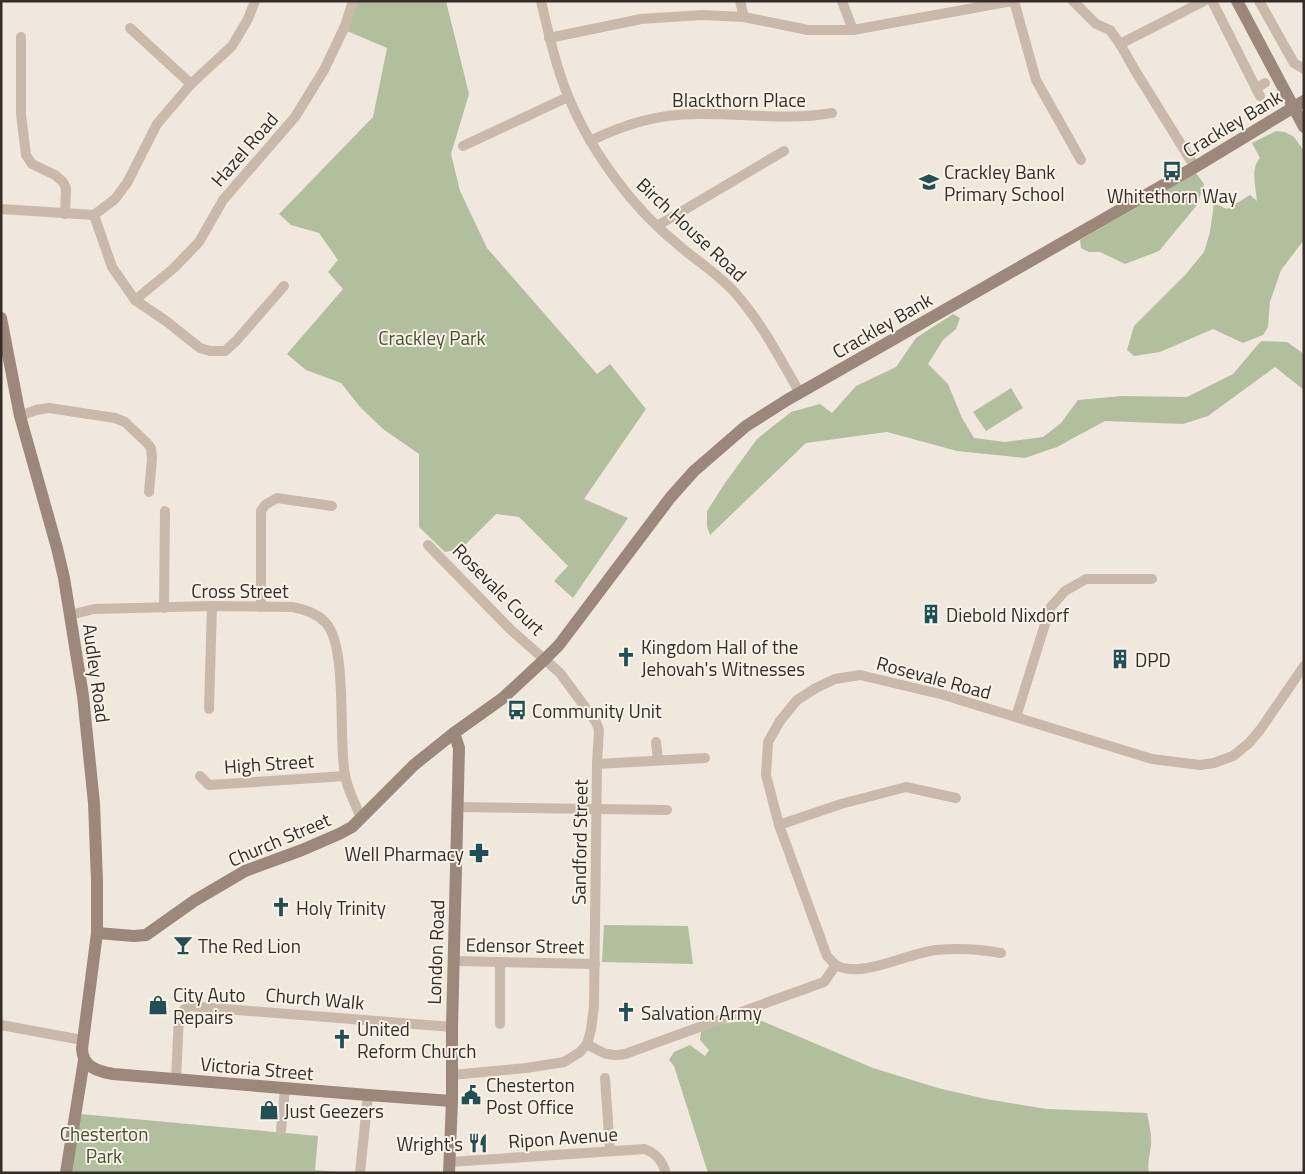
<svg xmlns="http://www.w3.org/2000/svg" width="1305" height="1174" font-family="'Titillium Web',sans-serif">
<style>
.green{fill:#b2bf9e}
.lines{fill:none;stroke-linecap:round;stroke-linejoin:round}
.street{stroke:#c8b9aa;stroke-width:10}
.secondary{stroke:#9b887b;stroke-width:12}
.labels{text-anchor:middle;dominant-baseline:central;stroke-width:4;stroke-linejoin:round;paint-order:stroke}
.street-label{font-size:19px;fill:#362d29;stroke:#f8f2e9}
.poi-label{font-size:19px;fill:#362d29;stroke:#f8f2e9;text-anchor:start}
.park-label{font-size:19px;fill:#44522e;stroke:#f8f2e9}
</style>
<rect width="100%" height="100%" fill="#f1e8dd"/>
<!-- green -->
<g class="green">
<polygon points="356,1 446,1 469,94 451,154 460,191 487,248 597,374 610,364 646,409 584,499 628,518 573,598 554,581 568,566 519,517 496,514 461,549 445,552 419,527 419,454 383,429 360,407 341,383 306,370 287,354 343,289 328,272 338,260 319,233 291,225 279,214 373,117 387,48 347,31"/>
<path d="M1276,131L1285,132L1294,137L1304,151V240L1281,270L1270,302L1268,327L1263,335L1243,343L1213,329L1160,352L1134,356L1127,350L1134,326L1186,274L1204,252L1210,232L1214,203L1227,209L1250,195L1257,201C1256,188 1250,168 1260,158L1252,143Z"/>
<polygon points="1196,173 1204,184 1197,205 1159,251 1125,264 1100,252 1089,252 1081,248 1080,240"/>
<polygon points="953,314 960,318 956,329 943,340 928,364 948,384 962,418 974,438 1005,442 1043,437 1061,423 1078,400 1122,396 1187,397 1233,374 1261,341 1287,342 1304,354 1304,390 1275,367 1208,416 1183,424 1105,421 1057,447 1025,458 957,451 887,432 806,443 710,535 707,526 707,511 725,483 757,439 791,412 820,404 832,413 856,386 896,367 916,338"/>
<polygon points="1011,388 1023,408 986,431 973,412"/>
<polygon points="604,925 688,926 693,964 602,962"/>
<path d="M750,1016L873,1068L938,1088L986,1099L1047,1109L1147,1113C1149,1124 1152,1134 1151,1145C1150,1155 1147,1162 1149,1173H708L674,1066L669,1060L674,1052L690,1045L705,1056L709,1050L700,1040L701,1032L719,1024L743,1021Z"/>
<polygon points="80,1114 318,1136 315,1170 348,1173 70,1173"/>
</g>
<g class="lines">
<!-- street -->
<g class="street">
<path d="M541,1C547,26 552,50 560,74C572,111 592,147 615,178C634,204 657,228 682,248C701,264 721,276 737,295C763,325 780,359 800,393"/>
<polyline points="740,1 744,17"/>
<polyline points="842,1 853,30"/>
<polyline points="1014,1 1036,80 1081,160"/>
<polyline points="1073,1 1096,24 1110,30 1120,44 1136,72 1195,167"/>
<polyline points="1212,1 1260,96"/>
<polyline points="1259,1 1294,63 1304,69"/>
<polyline points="130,28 191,84"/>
<polyline points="21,37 21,114 26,155 32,164 55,175 63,182 66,188 65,214"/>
<polyline points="549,38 641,19 702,15 744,17 808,30 853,30 1012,1"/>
<polyline points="1120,44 1204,1"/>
<polyline points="1256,88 1265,83"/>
<path d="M590,141C625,124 658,114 697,114C743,113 786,121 832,113"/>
<polyline points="463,146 568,97"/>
<polyline points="1,209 94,215 115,199 127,183 157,124 191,84 232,46 248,19 255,1"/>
<polyline points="94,215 112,267 135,300 166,321 200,348 210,351 225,351 236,341 284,286"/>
<polyline points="657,226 784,151"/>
<polyline points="135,300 174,268 199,242 223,200 295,117 324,70 345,26 353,1"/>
<polyline points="20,416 36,410 49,408 115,418 125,422 147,443 151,448 152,459 149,492"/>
<polyline points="428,545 511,630 560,673 596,722 599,730 597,764 594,1006 591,1030 587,1044 580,1052 564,1062 526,1068 452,1075"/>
<polyline points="261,607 261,511 265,505 277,498 332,506"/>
<polyline points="164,608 165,511"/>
<path d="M70,615L94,609L212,606L292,607C304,609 317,613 326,623C348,648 338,739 345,775C347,789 356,805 361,818"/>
<polyline points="209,709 212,606"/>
<polyline points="1016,717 1050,608 1065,591 1086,579 1152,579"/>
<polyline points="656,742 658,760"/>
<polyline points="597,764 705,758"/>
<polyline points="200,776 209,785 345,776"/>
<polyline points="457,807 667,810"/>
<polyline points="779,825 841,804 906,787 956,798"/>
<path d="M1001,953C979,949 958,948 936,950C908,953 863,978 838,966C834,964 830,959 827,956L779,825L766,775L768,742L780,721L797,700L816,688L835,679L860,675L944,695L1152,759L1200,765L1214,763L1233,756L1249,743L1260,730L1304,666"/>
<polyline points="454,961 595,964"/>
<polyline points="500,962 500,1024"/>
<polyline points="1,1025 82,1040"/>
<path d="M587,1044C602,1053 608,1057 625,1054L824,982L836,965"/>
<polyline points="605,1078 610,1151"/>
<polyline points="176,1080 179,1015 188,1006 452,1027"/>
<polyline points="281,1130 285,1089"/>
<path d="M450,1162L645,1149C657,1154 662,1161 666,1173"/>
<polyline points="360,1173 368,1095"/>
</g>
<!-- secondary -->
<g class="secondary">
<polyline points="1237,1 1304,127"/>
<path d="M1,318L20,416L57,548L64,578L83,696L94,803L97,881V933L82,1049C83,1067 97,1071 113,1074L368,1095L452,1101"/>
<polyline points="97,933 134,936 146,935 194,901 245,871 302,850 339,834 352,827 414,765 454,733 503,698 545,659 559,645 670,498 694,471 746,426 787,400 1195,167 1304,101"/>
<polyline points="66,1173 84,1060"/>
<polyline points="449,1173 452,1101 452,1027 459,748 454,733"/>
</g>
</g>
<!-- icons -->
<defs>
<symbol id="bus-bare" viewBox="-9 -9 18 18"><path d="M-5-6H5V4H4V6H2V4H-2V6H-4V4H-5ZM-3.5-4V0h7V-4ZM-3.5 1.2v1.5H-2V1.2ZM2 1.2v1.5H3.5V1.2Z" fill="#214f55" stroke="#f8f2e9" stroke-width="2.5" paint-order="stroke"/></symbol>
<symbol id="school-bare" viewBox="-9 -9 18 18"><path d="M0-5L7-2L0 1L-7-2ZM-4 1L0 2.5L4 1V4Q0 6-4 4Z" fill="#214f55" stroke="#f8f2e9" stroke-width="2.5" paint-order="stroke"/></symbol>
<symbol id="building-bare" viewBox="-9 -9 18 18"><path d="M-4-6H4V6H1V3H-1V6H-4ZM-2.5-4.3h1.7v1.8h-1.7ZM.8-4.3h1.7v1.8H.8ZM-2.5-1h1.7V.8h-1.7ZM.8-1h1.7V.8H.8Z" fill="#214f55" stroke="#f8f2e9" stroke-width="2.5" paint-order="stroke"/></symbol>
<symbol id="church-bare" viewBox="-9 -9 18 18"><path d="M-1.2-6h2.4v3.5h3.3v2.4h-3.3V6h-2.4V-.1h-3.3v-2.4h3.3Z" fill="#214f55" stroke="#f8f2e9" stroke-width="2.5" paint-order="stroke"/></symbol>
<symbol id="pharmacy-bare" viewBox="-9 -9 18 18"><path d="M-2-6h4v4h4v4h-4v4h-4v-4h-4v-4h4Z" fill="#214f55" stroke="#f8f2e9" stroke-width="2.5" paint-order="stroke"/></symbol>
<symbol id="bar-bare" viewBox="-9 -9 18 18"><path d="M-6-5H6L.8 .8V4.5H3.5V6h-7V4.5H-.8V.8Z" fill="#214f55" stroke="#f8f2e9" stroke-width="2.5" paint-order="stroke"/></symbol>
<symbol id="shop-bare" viewBox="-9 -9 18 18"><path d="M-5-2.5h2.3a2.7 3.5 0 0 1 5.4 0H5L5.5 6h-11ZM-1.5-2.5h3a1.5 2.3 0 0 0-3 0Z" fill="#214f55" stroke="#f8f2e9" stroke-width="2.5" paint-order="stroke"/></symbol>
<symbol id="civic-bare" viewBox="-9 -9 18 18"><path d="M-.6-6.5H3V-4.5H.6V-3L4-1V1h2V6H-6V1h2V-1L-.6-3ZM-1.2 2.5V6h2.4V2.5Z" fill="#214f55" stroke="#f8f2e9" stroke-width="2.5" paint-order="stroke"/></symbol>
<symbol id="restaurant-bare" viewBox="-9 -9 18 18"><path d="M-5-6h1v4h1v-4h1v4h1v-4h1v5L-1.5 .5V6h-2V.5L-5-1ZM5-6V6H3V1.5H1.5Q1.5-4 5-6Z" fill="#214f55" stroke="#f8f2e9" stroke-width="2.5" paint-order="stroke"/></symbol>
</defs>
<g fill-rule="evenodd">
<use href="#bus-bare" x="1158" y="157" width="28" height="28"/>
<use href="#school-bare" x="915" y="168" width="28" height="28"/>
<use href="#building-bare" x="917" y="600" width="28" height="28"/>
<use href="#church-bare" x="612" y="643" width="28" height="28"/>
<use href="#building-bare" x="1106" y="645" width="28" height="28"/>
<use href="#bus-bare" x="503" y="696" width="28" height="28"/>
<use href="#pharmacy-bare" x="465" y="839" width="28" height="28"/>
<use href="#church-bare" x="267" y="893" width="28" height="28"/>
<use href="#bar-bare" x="169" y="931" width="28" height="28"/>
<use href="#shop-bare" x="144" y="991" width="28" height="28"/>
<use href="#church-bare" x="612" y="998" width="28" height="28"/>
<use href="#church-bare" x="328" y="1025" width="28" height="28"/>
<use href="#civic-bare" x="457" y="1081" width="28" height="28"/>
<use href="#shop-bare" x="255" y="1096" width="28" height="28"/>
<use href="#restaurant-bare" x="464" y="1129" width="28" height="28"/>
</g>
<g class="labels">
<!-- street labels -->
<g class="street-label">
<text x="739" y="99">Blackthorn Place</text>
<text transform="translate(1232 123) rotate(-31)">Crackley Bank</text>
<text transform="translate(244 149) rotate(-49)">Hazel Road</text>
<text transform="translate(692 229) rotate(43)">Birch House Road</text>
<text transform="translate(882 325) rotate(-30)">Crackley Bank</text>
<text transform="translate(499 589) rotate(45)">Rosevale Court</text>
<text x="240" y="590">Cross Street</text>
<text transform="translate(97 673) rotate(82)">Audley Road</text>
<text transform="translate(934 677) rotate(15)">Rosevale Road</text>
<text transform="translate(269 763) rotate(-4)">High Street</text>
<text transform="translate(279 839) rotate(-23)">Church Street</text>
<text transform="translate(579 842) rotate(-89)">Sandford Street</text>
<text transform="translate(525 945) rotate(1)">Edensor Street</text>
<text transform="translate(435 952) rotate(-88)">London Road</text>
<text transform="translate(315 998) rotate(5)">Church Walk</text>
<text transform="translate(257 1068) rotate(5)">Victoria Street</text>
<text transform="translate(563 1137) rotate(-4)">Ripon Avenue</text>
</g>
<!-- poi labels -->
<g class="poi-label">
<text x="944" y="171">Crackley Bank<tspan x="944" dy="22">Primary School</tspan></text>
<text x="1172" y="195" text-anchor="middle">Whitethorn Way</text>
<text x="946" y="614">Diebold Nixdorf</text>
<text x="641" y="646">Kingdom Hall of the<tspan x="641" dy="22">Jehovah's Witnesses</tspan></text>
<text x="1135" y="659">DPD</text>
<text x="532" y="710">Community Unit</text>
<text x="464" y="853" text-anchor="end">Well Pharmacy</text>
<text x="296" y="907">Holy Trinity</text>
<text x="198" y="945">The Red Lion</text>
<text x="173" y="994">City Auto<tspan x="173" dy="22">Repairs</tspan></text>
<text x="641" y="1012">Salvation Army</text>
<text x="357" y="1028">United<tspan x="357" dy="22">Reform Church</tspan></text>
<text x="486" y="1084">Chesterton<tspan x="486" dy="22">Post Office</tspan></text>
<text x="284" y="1110">Just Geezers</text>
<text x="463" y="1143" text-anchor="end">Wright's</text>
</g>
<!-- park labels -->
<g class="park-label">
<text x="432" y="337">Crackley Park</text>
<text x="104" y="1133">Chesterton<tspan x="104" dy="22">Park</tspan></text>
</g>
</g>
<!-- border -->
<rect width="1305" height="1174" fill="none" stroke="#362d29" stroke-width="5"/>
</svg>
